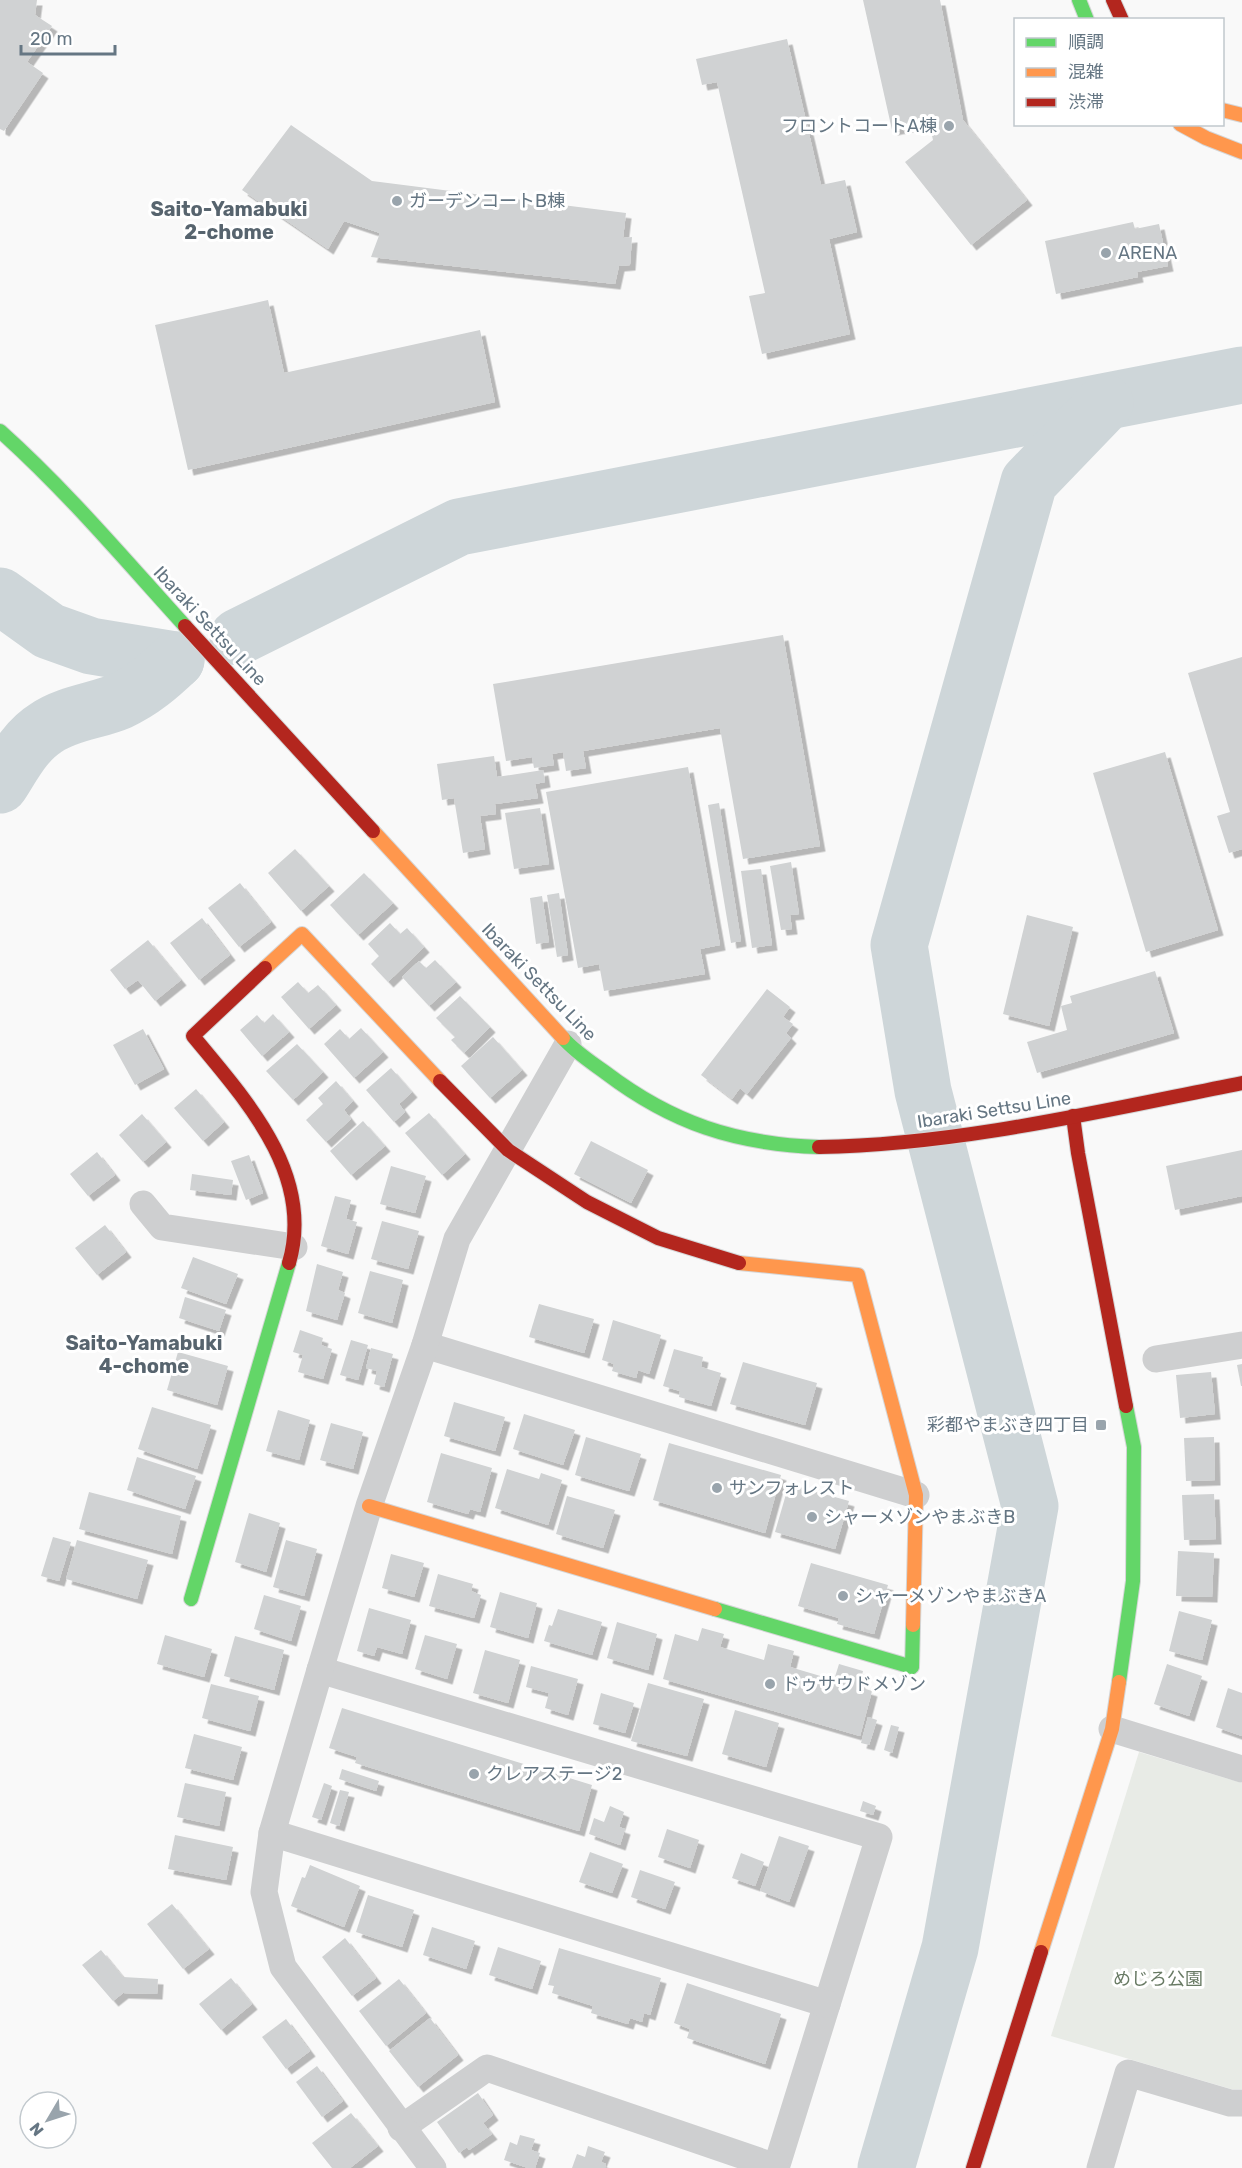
<svg xmlns="http://www.w3.org/2000/svg" width="1242" height="2168" font-family="Rubik,'Noto Sans JP',sans-serif">
<style>
.green{fill:#e8ebe6}
.lines{fill:none;stroke-linecap:round;stroke-linejoin:round}
.river{stroke:#ced6d9;stroke-width:57}
.building{fill:#d0d2d3;filter:url(#shadow)}
.fast-casing{stroke:#d5d6d7;stroke-width:16}
.slow-casing{stroke:#d5d6d7;stroke-width:16}
.jam-casing{stroke:#d5d6d7;stroke-width:16}
.street{stroke:#cecfd0;stroke-width:27}
.fast{stroke:#63d668;stroke-width:14}
.slow{stroke:#ff974d;stroke-width:14}
.jam{stroke:#b3261e;stroke-width:14}
.poi-dot{fill:#99a4ac;stroke:#fff;stroke-width:2}
.labels{text-anchor:middle;dominant-baseline:central;stroke-width:6;stroke-linejoin:round;paint-order:stroke}
.poi-label{font-size:18px;fill:#657683;stroke:#fff;text-anchor:start}
.street-label{font-size:18px;fill:#657683;stroke:#fff}
.park-label{font-size:18px;fill:#687a64;stroke:#fff}
.neighbourhood-label{font-size:20px;font-weight:bold;fill:#57646e;stroke:#fff}
</style>
<defs>
<filter id="shadow"><feDropShadow dx="5.5" dy="5.5" stdDeviation="0" flood-color="#0004"/></filter>
</defs>
<rect width="100%" height="100%" fill="#f9f9f9"/>
<!-- green -->
<polygon class="green" points="1139,1752 1242,1783 1242,2089 1231,2089 1051,2036"/>
<g class="lines">
<!-- river -->
<g class="river">
<polyline points="0,596 49,631 91,646 176,660"/>
<polyline points="238,637 459,527 1242,375"/>
<path d="M0,785C13,765 25,741 46,728C68,713 97,711 120,701C142,691 159,676 176,660"/>
<polyline points="886,2168 950,1948 1030,1506 923,1091 899,945 1029,482 1105,403"/>
</g>
</g>
<!-- building -->
<g class="building">
<polygon points="0,0 37,0 35,15 52,26 27,62 43,73 4,131 0,129"/>
<polygon points="863,0 940,0 963,120 1027,200 971,245 905,162 933,140 929,122 892,130"/>
<polygon points="787,39 821,185 845,180 857,232 829,239 850,334 762,354 749,296 765,293 717,82 702,85 696,59"/>
<polygon points="291,125 372,181 626,213 623,238 632,237 630,265 619,266 615,284 371,257 380,233 344,221 328,249 242,190"/>
<polygon points="1133,222 1135,229 1159,224 1168,266 1137,272 1138,277 1056,294 1045,241"/>
<polygon points="268,300 284,373 480,330 495,402 188,470 155,325"/>
<polygon points="783,635 820,846 743,859 720,728 583,751 586,768 566,771 563,752 552,754 554,765 534,768 532,757 506,761 493,684"/>
<polygon points="1242,657 1242,849 1229,853 1217,816 1230,812 1188,673"/>
<polygon points="1165,752 1218,930 1146,952 1093,773"/>
<polygon points="494,756 497,777 543,770 545,782 535,784 538,798 495,804 496,814 480,816 485,849 463,853 454,798 442,800 437,764"/>
<polygon points="688,767 720,945 700,949 705,974 604,991 599,964 578,968 546,792"/>
<polygon points="719,803 741,941 731,943 708,805"/>
<polygon points="540,808 549,864 514,869 505,813"/>
<polygon points="295,849 329,886 301,911 268,873"/>
<polygon points="791,862 799,914 790,915 792,929 781,930 770,866"/>
<polygon points="761,869 772,945 752,948 741,871"/>
<polygon points="364,873 393,903 358,935 330,905"/>
<polygon points="240,883 271,922 239,947 208,908"/>
<polygon points="559,893 568,955 557,957 547,895"/>
<polygon points="542,896 549,942 536,944 530,898"/>
<polygon points="1027,915 1073,927 1049,1026 1003,1014"/>
<polygon points="202,918 230,955 199,980 170,943"/>
<polygon points="390,923 400,934 407,928 424,947 388,982 371,964 379,956 368,944"/>
<polygon points="148,940 181,980 155,1001 138,980 125,989 110,970"/>
<polygon points="435,960 456,982 429,1006 402,977 419,961 426,968"/>
<polygon points="1155,971 1174,1033 1037,1073 1027,1042 1067,1030 1061,1006 1072,1003 1070,996"/>
<polygon points="298,982 308,993 318,985 336,1005 309,1029 281,997"/>
<polygon points="767,989 790,1007 783,1017 793,1024 786,1033 791,1038 747,1094 740,1088 732,1099 701,1075"/>
<polygon points="460,996 490,1027 464,1053 451,1040 455,1037 436,1018"/>
<polygon points="273,1014 289,1032 262,1056 240,1030 257,1015 264,1023"/>
<polygon points="361,1028 383,1052 354,1078 324,1044 340,1029 349,1039"/>
<polygon points="143,1029 164,1069 135,1085 113,1045"/>
<polygon points="493,1037 522,1070 490,1098 461,1066"/>
<polygon points="297,1044 323,1072 293,1100 266,1071"/>
<polygon points="391,1068 412,1092 399,1104 405,1112 394,1122 366,1090"/>
<polygon points="336,1081 353,1101 344,1110 351,1119 326,1142 306,1120 323,1104 318,1098"/>
<polygon points="196,1089 224,1122 203,1141 174,1108"/>
<polygon points="429,1113 465,1154 442,1175 405,1133"/>
<polygon points="142,1114 166,1142 143,1162 119,1135"/>
<polygon points="363,1121 385,1146 351,1175 330,1151"/>
<polygon points="591,1141 648,1170 631,1203 574,1174"/>
<polygon points="1242,1150 1242,1196 1175,1210 1166,1166"/>
<polygon points="97,1152 115,1175 88,1196 70,1174"/>
<polygon points="249,1155 263,1193 246,1200 231,1161"/>
<polygon points="391,1166 426,1176 415,1213 380,1204"/>
<polygon points="192,1174 233,1180 231,1195 190,1190"/>
<polygon points="335,1196 351,1200 346,1219 357,1222 348,1254 321,1246"/>
<polygon points="382,1221 419,1231 408,1269 371,1259"/>
<polygon points="105,1225 126,1252 97,1275 75,1248"/>
<polygon points="193,1257 238,1274 226,1304 181,1288"/>
<polygon points="317,1264 343,1272 338,1290 345,1293 337,1320 306,1311"/>
<polygon points="370,1271 403,1280 392,1323 358,1313"/>
<polygon points="185,1297 226,1310 219,1331 179,1318"/>
<polygon points="539,1304 594,1319 584,1353 529,1337"/>
<polygon points="613,1320 661,1335 649,1374 638,1370 636,1378 612,1371 614,1364 602,1360"/>
<polygon points="300,1330 323,1338 321,1345 332,1349 323,1379 298,1372 303,1355 293,1352"/>
<polygon points="351,1340 368,1345 358,1380 340,1375"/>
<polygon points="371,1348 393,1354 384,1387 374,1384 377,1371 366,1368"/>
<polygon points="674,1349 703,1357 701,1367 721,1373 711,1406 679,1397 680,1391 663,1386"/>
<polygon points="178,1352 228,1366 217,1405 167,1390"/>
<polygon points="743,1362 817,1383 805,1425 730,1404"/>
<polygon points="1242,1364 1242,1386 1241,1386 1237,1365"/>
<polygon points="1211,1372 1215,1414 1180,1418 1176,1375"/>
<polygon points="454,1402 505,1417 495,1451 444,1436"/>
<polygon points="152,1407 211,1425 197,1469 138,1449"/>
<polygon points="278,1410 310,1420 299,1460 266,1451"/>
<polygon points="524,1414 575,1430 563,1465 513,1449"/>
<polygon points="331,1423 363,1432 353,1469 320,1460"/>
<polygon points="586,1437 641,1454 629,1491 575,1475"/>
<polygon points="1214,1437 1215,1480 1186,1481 1184,1438"/>
<polygon points="669,1443 781,1475 765,1533 653,1500"/>
<polygon points="441,1453 492,1468 480,1512 470,1509 468,1514 427,1502"/>
<polygon points="137,1457 196,1476 185,1509 127,1490"/>
<polygon points="507,1469 539,1479 541,1473 562,1480 548,1525 495,1508"/>
<polygon points="789,1484 849,1501 835,1549 775,1532"/>
<polygon points="89,1492 181,1516 172,1554 79,1529"/>
<polygon points="1214,1494 1216,1539 1184,1540 1182,1495"/>
<polygon points="567,1496 615,1510 603,1548 556,1534"/>
<polygon points="249,1513 280,1523 266,1572 235,1562"/>
<polygon points="53,1537 71,1542 59,1581 41,1576"/>
<polygon points="77,1540 148,1560 137,1599 66,1579"/>
<polygon points="286,1540 317,1549 304,1596 273,1587"/>
<polygon points="1178,1551 1214,1553 1212,1597 1176,1596"/>
<polygon points="391,1554 424,1563 414,1597 382,1588"/>
<polygon points="811,1563 888,1585 874,1634 837,1624 839,1618 798,1606"/>
<polygon points="438,1574 473,1584 471,1591 481,1595 474,1618 429,1606"/>
<polygon points="500,1592 537,1603 528,1638 490,1627"/>
<polygon points="264,1595 301,1606 291,1641 254,1629"/>
<polygon points="369,1608 411,1620 402,1654 377,1647 374,1656 357,1651"/>
<polygon points="558,1609 602,1622 592,1655 544,1641 549,1625 552,1626"/>
<polygon points="1179,1611 1212,1620 1202,1660 1169,1651"/>
<polygon points="617,1622 657,1634 648,1670 607,1658"/>
<polygon points="702,1628 724,1634 720,1647 764,1660 768,1644 794,1651 790,1667 834,1680 839,1664 863,1671 859,1687 872,1691 860,1736 663,1679 675,1634 698,1641"/>
<polygon points="165,1635 212,1649 204,1677 157,1664"/>
<polygon points="425,1635 457,1644 447,1679 415,1669"/>
<polygon points="235,1636 284,1650 274,1690 224,1676"/>
<polygon points="485,1650 520,1660 508,1703 473,1693"/>
<polygon points="1167,1664 1202,1676 1189,1716 1154,1704"/>
<polygon points="531,1666 578,1679 568,1715 545,1708 549,1693 526,1687"/>
<polygon points="648,1683 704,1699 687,1756 631,1741"/>
<polygon points="211,1684 259,1696 250,1731 202,1718"/>
<polygon points="1228,1688 1242,1693 1242,1736 1216,1727"/>
<polygon points="601,1693 634,1703 625,1733 593,1724"/>
<polygon points="342,1708 592,1785 579,1831 355,1763 357,1757 329,1748"/>
<polygon points="735,1710 779,1723 766,1767 722,1754"/>
<polygon points="868,1717 877,1720 869,1745 861,1743"/>
<polygon points="891,1725 899,1727 892,1753 884,1750"/>
<polygon points="194,1734 242,1747 233,1780 185,1768"/>
<polygon points="342,1769 379,1781 376,1791 339,1779"/>
<polygon points="185,1783 226,1792 219,1826 177,1817"/>
<polygon points="324,1783 332,1786 321,1820 312,1817"/>
<polygon points="340,1790 349,1792 339,1826 330,1823"/>
<polygon points="863,1801 876,1806 873,1815 860,1811"/>
<polygon points="610,1806 624,1812 619,1827 625,1829 620,1845 589,1834 594,1818 604,1822"/>
<polygon points="667,1829 699,1840 690,1868 658,1857"/>
<polygon points="175,1835 233,1847 226,1880 168,1869"/>
<polygon points="779,1836 809,1846 789,1902 760,1891"/>
<polygon points="590,1852 623,1864 612,1893 579,1882"/>
<polygon points="741,1853 764,1862 755,1886 732,1878"/>
<polygon points="310,1865 360,1886 344,1927 291,1906 302,1877 305,1878"/>
<polygon points="640,1870 675,1882 665,1909 631,1897"/>
<polygon points="368,1895 414,1910 402,1947 356,1932"/>
<polygon points="172,1904 209,1949 183,1969 147,1924"/>
<polygon points="432,1927 475,1941 466,1969 423,1955"/>
<polygon points="345,1938 376,1978 352,1996 322,1957"/>
<polygon points="498,1947 541,1961 532,1989 489,1975"/>
<polygon points="559,1948 661,1978 650,2015 644,2013 642,2022 630,2018 628,2024 591,2013 593,2006 552,1993 554,1986 548,1985"/>
<polygon points="101,1950 123,1977 158,1979 157,1994 123,1993 113,2001 82,1965"/>
<polygon points="231,1978 252,2004 221,2030 199,2004"/>
<polygon points="399,1979 426,2013 386,2046 359,2011"/>
<polygon points="687,1983 781,2014 765,2064 687,2038 690,2029 674,2023"/>
<polygon points="430,2018 458,2055 418,2087 389,2051"/>
<polygon points="286,2019 310,2051 286,2069 262,2037"/>
<polygon points="317,2066 343,2101 322,2117 296,2082"/>
<polygon points="478,2093 493,2115 483,2123 492,2134 469,2150 467,2147 459,2153 437,2122"/>
<polygon points="351,2113 378,2146 350,2168 332,2168 312,2143"/>
<polygon points="520,2135 535,2139 531,2150 540,2153 535,2168 528,2168 504,2160 510,2142 517,2145"/>
<polygon points="588,2146 605,2152 601,2162 606,2164 605,2168 572,2168 577,2154 585,2157"/>
</g>
<g class="lines">
<defs>
<g id="fast">
<polyline points="1079,0 1087,20"/>
<path d="M0,431C67,491 125,560 185,626"/>
<path d="M563,1038C575,1052 591,1062 606,1073C672,1123 735,1144 819,1147"/>
<polyline points="191,1599 289,1263"/>
<polyline points="715,1609 912,1667 913,1625"/>
<polyline points="1119,1682 1133,1581 1134,1447 1126,1406"/>
</g>
<g id="slow">
<polyline points="1222,110 1242,115"/>
<polyline points="1180,124 1206,138 1242,152"/>
<polyline points="373,831 563,1038"/>
<polyline points="265,968 302,934 440,1081"/>
<polyline points="739,1263 858,1275 916,1495 913,1625"/>
<polyline points="369,1506 715,1609"/>
<polyline points="1041,1952 1112,1729 1119,1682"/>
</g>
<g id="jam">
<polyline points="1113,0 1122,20"/>
<polyline points="185,626 373,831"/>
<path d="M265,968L193,1036C245,1099 315,1174 289,1263"/>
<polyline points="440,1081 508,1150 587,1202 658,1238 739,1263"/>
<polyline points="1073,1116 1078,1153 1126,1406"/>
<path d="M819,1147C959,1145 1105,1110 1242,1083"/>
<polyline points="973,2168 1041,1952"/>
</g>
</defs>
<!-- fast casing -->
<use href="#fast" class="fast-casing"/>
<!-- slow casing -->
<use href="#slow" class="slow-casing"/>
<!-- jam casing -->
<use href="#jam" class="jam-casing"/>
<!-- street -->
<g class="street">
<polyline points="143,1204 162,1227 294,1247"/>
<polyline points="425,1345 916,1495"/>
<polyline points="1156,1359 1242,1345"/>
<polyline points="320,1670 879,1837 776,2168"/>
<polyline points="1112,1729 1242,1769"/>
<polyline points="272,1833 827,2004"/>
<polyline points="401,2128 487,2068 776,2167"/>
<polyline points="433,2168 283,1967 264,1892 272,1833 320,1670 369,1506 425,1345 457,1239 568,1044"/>
<polyline points="1100,2168 1128,2073 1230,2103 1242,2103"/>
</g>
<!-- fast -->
<use href="#fast" class="fast"/>
<!-- slow -->
<use href="#slow" class="slow"/>
<!-- jam -->
<use href="#jam" class="jam"/>
</g>
<!-- markers -->
<g class="poi-dot">
<circle cx="949" cy="126" r="6"/>
<circle cx="397" cy="201" r="6"/>
<circle cx="1106" cy="253" r="6"/>
<rect x="1095" y="1419" width="12" height="12" rx="3"/>
<circle cx="717" cy="1488" r="6"/>
<circle cx="812" cy="1517" r="6"/>
<circle cx="843" cy="1596" r="6"/>
<circle cx="770" cy="1684" r="6"/>
<circle cx="474" cy="1774" r="6"/>
</g>
<g class="labels">
<!-- poi labels -->
<g class="poi-label">
<text x="937" y="126" text-anchor="end">フロントコートA棟</text>
<text x="409" y="201">ガーデンコートB棟</text>
<text x="1118" y="253">ARENA</text>
<text x="1089" y="1425" text-anchor="end">彩都やまぶき四丁目</text>
<text x="729" y="1488">サンフォレスト</text>
<text x="824" y="1517">シャーメゾンやまぶきB</text>
<text x="855" y="1596">シャーメゾンやまぶきA</text>
<text x="782" y="1684">ドゥサウドメゾン</text>
<text x="486" y="1774">クレアステージ2</text>
</g>
<!-- street labels -->
<g class="street-label">
<text transform="translate(210 626) rotate(47)">Ibaraki Settsu Line</text>
<text transform="translate(539 982) rotate(46)">Ibaraki Settsu Line</text>
<text transform="translate(994 1110) rotate(-9)">Ibaraki Settsu Line</text>
</g>
<!-- park labels -->
<g class="park-label">
<text x="1158" y="1979">めじろ公園</text>
</g>
<!-- neighbourhood labels -->
<g class="neighbourhood-label">
<text x="229" y="209">Saito-Yamabuki<tspan x="229" dy="23">2-chome</tspan></text>
<text x="144" y="1343">Saito-Yamabuki<tspan x="144" dy="23">4-chome</tspan></text>
</g>
</g>
<!-- legend -->
<rect x="1014" y="18" width="210" height="108" fill="#ffffff" stroke="#c1c8cd" stroke-width="1.5"/>
<rect x="1026" y="38" width="30" height="9" fill="#63d668" stroke="#c1c8cd" stroke-width="1.5"/>
<text x="1068" y="48" font-size="18" fill="#657683">順調</text>
<rect x="1026" y="68" width="30" height="9" fill="#ff974d" stroke="#c1c8cd" stroke-width="1.5"/>
<text x="1068" y="78" font-size="18" fill="#657683">混雑</text>
<rect x="1026" y="98" width="30" height="9" fill="#b3261e" stroke="#c1c8cd" stroke-width="1.5"/>
<text x="1068" y="108" font-size="18" fill="#657683">渋滞</text>
<!-- north arrow -->
<g transform="translate(48 2120) rotate(231)"><circle r="28" fill="#ffffff" stroke="#c1c8cd" stroke-width="1.5"/>
<path d="M0-4.5L10 22L0 15L-10 22Z" fill="#99a4ac"/>
<text y="-9" font-size="16" font-weight="bold" text-anchor="middle" fill="#657683">N</text>
</g>
<!-- scale -->
<path d="M21 45v9h94v-9" fill="none" stroke="#657683" stroke-width="3"/>
<text x="30" y="45" font-size="18" fill="#657683" stroke="#ffffff" stroke-width="4.5" paint-order="stroke">20 m</text>
</svg>
